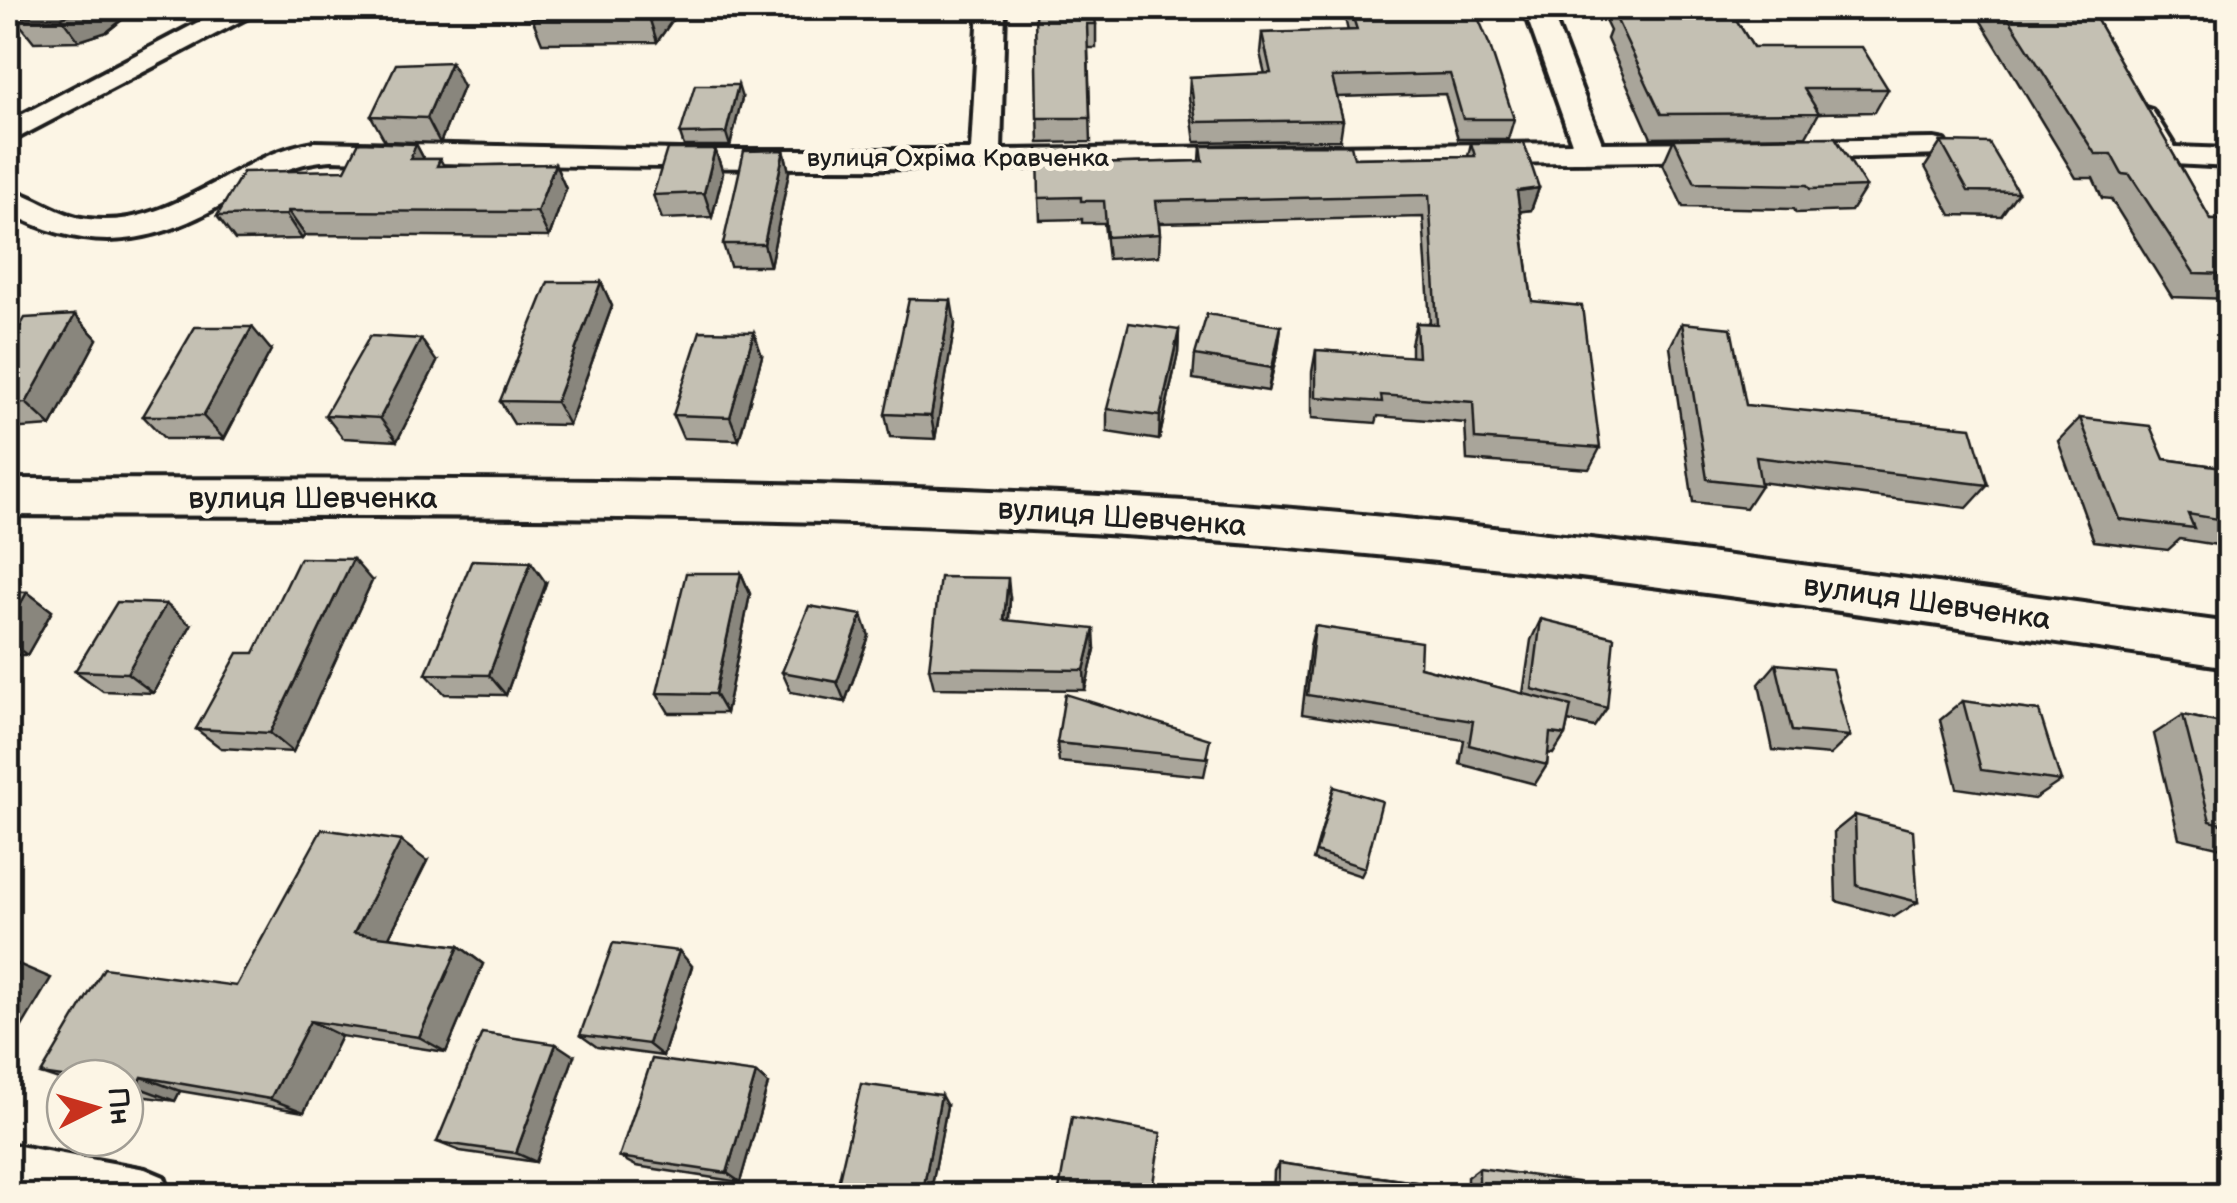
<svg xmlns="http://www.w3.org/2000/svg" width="2237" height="1203" font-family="'Balsamiq Sans',sans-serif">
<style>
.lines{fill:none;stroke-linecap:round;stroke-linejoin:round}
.minor-casing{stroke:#1c1c1c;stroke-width:8}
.tertiary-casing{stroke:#1c1c1c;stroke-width:8}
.minor{fill:#fcf5e5;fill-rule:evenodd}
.tertiary{fill:#fcf5e5;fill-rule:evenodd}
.wall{fill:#a9a59a;stroke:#1c1c1c;stroke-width:2.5}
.shaded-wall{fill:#89867d;stroke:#1c1c1c;stroke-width:2.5}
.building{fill:#c4c0b3;stroke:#1c1c1c;stroke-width:2.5}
.labels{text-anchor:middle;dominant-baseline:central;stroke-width:10;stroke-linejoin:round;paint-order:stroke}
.far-street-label{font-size:25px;fill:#1c1c1c;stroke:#fcf5e5}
.street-label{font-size:30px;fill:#1c1c1c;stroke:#fcf5e5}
</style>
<rect width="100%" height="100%" fill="#fcf5e5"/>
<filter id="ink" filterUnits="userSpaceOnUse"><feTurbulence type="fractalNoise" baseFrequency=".01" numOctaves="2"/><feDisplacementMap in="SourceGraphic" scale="20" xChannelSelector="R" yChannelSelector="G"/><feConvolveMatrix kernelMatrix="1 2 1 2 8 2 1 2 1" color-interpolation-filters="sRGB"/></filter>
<g filter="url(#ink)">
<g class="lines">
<defs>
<g id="minor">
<polygon points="225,8 257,8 254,14 8,143 8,122"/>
<path d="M979,8H1005L1001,150L1572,143L1524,8H1550L1602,143L1720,142L1731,144L1735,151L1731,158L1720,160C1257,166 795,175 332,160C290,162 261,181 226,202C151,247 86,254 8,212V189C36,196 59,216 88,219C172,230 234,155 314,142L679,150H971Z"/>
<polygon points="2142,107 2152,110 2175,147 2230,149 2230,167 2154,163 2127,116 2132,110"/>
<polygon points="1934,139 1945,141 1949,148 1945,155 1788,159 1777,157 1773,150 1777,143 1788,141"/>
<polygon points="8,1144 145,1169 164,1177 171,1196 8,1196"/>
</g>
<path id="tertiary" d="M8,479C400,480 793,476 1184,501C1534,524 1882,576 2230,623V667C1882,617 1535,563 1184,539C793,512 400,517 8,515Z"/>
</defs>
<!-- minor casing -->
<use href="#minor" class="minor-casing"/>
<!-- tertiary casing -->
<use href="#tertiary" class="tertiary-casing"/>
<!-- minor -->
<use href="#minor" class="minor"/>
<!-- tertiary -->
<use href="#tertiary" class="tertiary"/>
</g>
<!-- wall -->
<g class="wall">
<polygon points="8,8 167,8 158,12 129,14 107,32 79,41 34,42 22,27 8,19"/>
<polygon points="681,8 657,42 542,43 532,18"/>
<polygon points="1035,8 1096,24 1096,48 1088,48 1091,142 1039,143"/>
<polygon points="1345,8 1474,8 1514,119 1508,139 1458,139 1445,94 1337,97 1343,120 1340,140 1195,142 1189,97 1190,77 1265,74 1260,53 1262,33 1348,31 1344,14"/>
<polygon points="1599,8 1729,8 1753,47 1888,89 1875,112 1819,113 1806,136 1651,138 1607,39 1610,31"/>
<polygon points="1979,8 2090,8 2211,220 2230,220 2230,299 2172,297 2111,199 2102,198 2093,178 2076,178 1976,13"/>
<polygon points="463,87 440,143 385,141 371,116"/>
<polygon points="742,98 730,146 684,146 680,134"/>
<polygon points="1674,139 1866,187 1851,211 1796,213 1794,209 1683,207 1663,164"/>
<polygon points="1941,142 2018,192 2001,216 1951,215 1925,167"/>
<polygon points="1471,143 1539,188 1531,210 1520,211 1532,301 1600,448 1589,469 1467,460 1465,423 1378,416 1376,423 1312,418 1312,372 1316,350 1411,357 1411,344 1416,323 1430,323 1423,217 1159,223 1160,234 1159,256 1108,259 1104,223 1082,223 1082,219 1040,220 1039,198 1092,164 1200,161 1201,146 1354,158 1468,156"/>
<polygon points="416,144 424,159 440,159 444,166 555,164 566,189 549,237 305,235 302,239 235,240 217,216"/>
<polygon points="715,149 723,173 712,217 662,219 653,195"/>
<polygon points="784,150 789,172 770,266 730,266 723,244"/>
<polygon points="601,282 612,306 569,425 514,424 500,401"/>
<polygon points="75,315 97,339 51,426 8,429 8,348"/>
<polygon points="1682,323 1746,405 1988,485 1967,508 1760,482 1761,485 1746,508 1693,502 1670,347"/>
<polygon points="955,324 935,439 890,437 885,414"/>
<polygon points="1281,326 1278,350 1268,391 1193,379 1195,355"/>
<polygon points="1179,330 1178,353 1159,440 1107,432 1107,409"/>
<polygon points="271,350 224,439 165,439 143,416"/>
<polygon points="762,356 739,440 683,438 673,415"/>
<polygon points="437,362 397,441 343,438 325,415"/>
<polygon points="2080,418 2164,459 2230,468 2230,547 2180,539 2168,550 2094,541 2058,441"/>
<polygon points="741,573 750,594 726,713 669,713 657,693"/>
<polygon points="372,581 293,752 221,748 196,729 254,653"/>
<polygon points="546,583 506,695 445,694 426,674"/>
<polygon points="8,592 27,592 52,611 27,655 8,655"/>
<polygon points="1010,599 1009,621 1095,649 1085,690 934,688 929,668"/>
<polygon points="1541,619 1607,708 1594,727 1568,721 1565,735 1553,754 1548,753 1547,765 1535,784 1460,764 1464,740 1302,714 1310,646 1315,626 1420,667 1523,694 1531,640"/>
<polygon points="191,625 153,693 103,691 75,671"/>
<polygon points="869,636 845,702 791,692 782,672"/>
<polygon points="1776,664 1850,736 1830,755 1773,750 1759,684"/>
<polygon points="1963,701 2061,781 2034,799 1957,788 1940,720"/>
<polygon points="2183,715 2230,725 2230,850 2179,838 2154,734"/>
<polygon points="1057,743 1208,757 1204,776 1059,762"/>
<polygon points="1334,787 1365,868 1361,876 1313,860"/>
<polygon points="1855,815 1918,902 1894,917 1836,901 1834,832"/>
<polygon points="427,861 389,937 459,946 483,964 446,1052 341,1036 304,1112 180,1091 175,1101 125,1094 125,1078 65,1078 65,1082 41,1074 236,986"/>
<polygon points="679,951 692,966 663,1056 597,1047 580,1035"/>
<polygon points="574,1056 536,1162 460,1151 437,1142"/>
<polygon points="756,1073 768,1084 740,1182 636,1166 619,1157"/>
<polygon points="947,1106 930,1196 846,1196 837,1188"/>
<polygon points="1279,1163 1467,1189 1467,1177 1479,1168 1578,1196 1273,1196 1274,1171"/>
</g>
<!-- shaded-wall -->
<g class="shaded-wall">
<polygon points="90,8 124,8 129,14 107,32 79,41 61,17"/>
<polygon points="656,8 681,8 657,42 649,17"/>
<polygon points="451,62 463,87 440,143 427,118"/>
<polygon points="738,85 742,98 730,146 726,133"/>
<polygon points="416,144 429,169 410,159"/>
<polygon points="715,149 723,173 712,217 704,193"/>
<polygon points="784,150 789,172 770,266 764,244"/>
<polygon points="555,164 566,189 549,237 537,212"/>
<polygon points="1539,188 1531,210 1510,213 1517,191"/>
<polygon points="288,211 305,235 302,239 286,215"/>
<polygon points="601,282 612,306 569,425 556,402"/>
<polygon points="951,300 955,324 935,439 931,416"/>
<polygon points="75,315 97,339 51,426 26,403"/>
<polygon points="1281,326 1278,350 1268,391 1272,368"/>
<polygon points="252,327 271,350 224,439 203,416"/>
<polygon points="1179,330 1178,353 1159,440 1160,416"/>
<polygon points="754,332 762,356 739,440 730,417"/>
<polygon points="421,339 437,362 397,441 380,418"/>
<polygon points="353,559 372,581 293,752 270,733"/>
<polygon points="531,562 546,583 506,695 489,675"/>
<polygon points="741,573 750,594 726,713 715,694"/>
<polygon points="1008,578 1010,599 1007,641 1004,620"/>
<polygon points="27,592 52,611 27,655 8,641 8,626"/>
<polygon points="166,604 191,625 153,693 127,673"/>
<polygon points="862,615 869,636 845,702 837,682"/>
<polygon points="1094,629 1095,649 1085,690 1084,670"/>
<polygon points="401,841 427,861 382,951 354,933"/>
<polygon points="459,946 483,964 446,1052 419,1037"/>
<polygon points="679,951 692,966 663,1056 648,1044"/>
<polygon points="18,964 51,978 8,1050 8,981"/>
<polygon points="310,1021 341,1036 304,1112 270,1099"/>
<polygon points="556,1044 574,1056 536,1162 516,1153"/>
<polygon points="756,1073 768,1084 740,1182 727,1173"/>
<polygon points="142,1077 180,1091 175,1101 137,1087"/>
<polygon points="941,1095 947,1106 930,1196 922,1196"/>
</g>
<!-- building -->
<g class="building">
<polygon points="13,8 90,8 61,17 15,17 17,9"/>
<polygon points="541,8 656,8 649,17 532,18"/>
<polygon points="1035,8 1093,8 1096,24 1087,24 1090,118 1037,118"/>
<polygon points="1350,8 1474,8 1490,46 1514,119 1463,119 1450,74 1332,77 1343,120 1196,122 1190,77 1271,73 1262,33 1357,30"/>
<polygon points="1618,8 1729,8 1753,47 1862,47 1888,89 1804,89 1819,113 1661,114 1615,16 1622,16"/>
<polygon points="2002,8 2090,8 2211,220 2230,220 2230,274 2194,273 2130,175 2122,174 2111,154 2095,154"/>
<polygon points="451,62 427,118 371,116 396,64"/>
<polygon points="695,85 738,85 726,133 680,134"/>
<polygon points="1835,137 1866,187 1810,189 1807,185 1695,183 1674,139"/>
<polygon points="359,142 416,144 410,159 440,159 437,166 555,164 537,212 288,211 286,215 217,216 243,172 345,170"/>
<polygon points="1941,142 1989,143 2018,192 1968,191"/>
<polygon points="1471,143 1524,143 1539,188 1517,191 1532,301 1582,306 1600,448 1475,439 1473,402 1381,395 1382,402 1316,397 1316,350 1418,357 1416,323 1437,324 1429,195 1156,201 1160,234 1107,237 1104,201 1081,201 1081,197 1039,198 1038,148 1091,147 1092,164 1203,161 1201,146 1351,145 1354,158 1475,156"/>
<polygon points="667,149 715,149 704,193 653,195"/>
<polygon points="784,150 764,244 723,244 744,151"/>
<polygon points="548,282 601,282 556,402 500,401"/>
<polygon points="909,299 951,300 931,416 885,414"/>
<polygon points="1207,314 1281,326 1272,368 1195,355"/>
<polygon points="75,315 26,403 8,404 8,348 25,318"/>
<polygon points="1129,323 1179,330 1160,416 1107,409"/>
<polygon points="1682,323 1731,328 1746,405 1971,427 1988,485 1756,457 1761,485 1707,479"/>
<polygon points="195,327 252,327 203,416 143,416"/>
<polygon points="700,331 754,332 730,417 673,415"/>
<polygon points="370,336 421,339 380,418 325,415"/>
<polygon points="2080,418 2150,426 2164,459 2230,468 2230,521 2188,514 2194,528 2119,519"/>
<polygon points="300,558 353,559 270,733 196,729 238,653 254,653"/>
<polygon points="472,560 531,562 489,675 426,674"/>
<polygon points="686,573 741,573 715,694 657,693"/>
<polygon points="940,577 1008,578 1004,620 1094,629 1084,670 929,668"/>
<polygon points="8,592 27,592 8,626"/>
<polygon points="117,602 166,604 127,673 75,671"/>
<polygon points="809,606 862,615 837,682 782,672"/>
<polygon points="1541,619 1614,637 1607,708 1532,689"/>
<polygon points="1315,626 1421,642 1420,667 1571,706 1565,735 1550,733 1547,765 1469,745 1473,721 1307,695"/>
<polygon points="1776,664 1832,669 1850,736 1792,731"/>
<polygon points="1065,694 1210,739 1206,758 1057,743"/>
<polygon points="1963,701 2039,711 2061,781 1981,770"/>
<polygon points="2183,715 2230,725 2230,826 2210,821"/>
<polygon points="1334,787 1382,801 1365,868 1316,852"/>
<polygon points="1855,815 1913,830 1918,902 1857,886"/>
<polygon points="322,829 401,841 354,933 459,946 419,1037 310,1021 270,1099 142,1077 137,1087 125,1086 125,1078 69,1078 41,1074 104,968 236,986"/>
<polygon points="613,943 679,951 648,1044 580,1035"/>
<polygon points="8,963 18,964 8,981"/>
<polygon points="482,1033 556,1044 516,1153 437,1142"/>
<polygon points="652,1059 756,1073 727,1173 619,1157"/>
<polygon points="861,1084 941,1095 922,1196 887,1196 837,1188"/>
<polygon points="1072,1117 1161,1133 1151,1196 1058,1196"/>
<polygon points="1279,1163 1479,1191 1479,1168 1577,1182 1578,1196 1278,1196"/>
</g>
</g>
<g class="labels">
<!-- far-street labels -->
<g class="far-street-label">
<text x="958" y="158">вулиця Охріма Кравченка</text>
</g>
<!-- street labels -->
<g class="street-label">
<text x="313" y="499">вулиця Шевченка</text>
<text transform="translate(1122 518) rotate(4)">вулиця Шевченка</text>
<text transform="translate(1927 603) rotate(8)">вулиця Шевченка</text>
</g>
</g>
<!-- margin -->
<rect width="2237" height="1203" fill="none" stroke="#fcf5e5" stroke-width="40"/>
<rect x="20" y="20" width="2197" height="1163" fill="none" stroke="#1c1c1c" stroke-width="4" filter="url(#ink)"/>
<!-- north arrow -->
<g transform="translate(95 1108) rotate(85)"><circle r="48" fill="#fcf5e5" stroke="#a29e95" stroke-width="2.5"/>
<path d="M0-8L18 38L0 25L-18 38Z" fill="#c8321e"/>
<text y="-15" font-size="28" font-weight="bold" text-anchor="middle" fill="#1c1c1c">Пн</text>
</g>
</svg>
